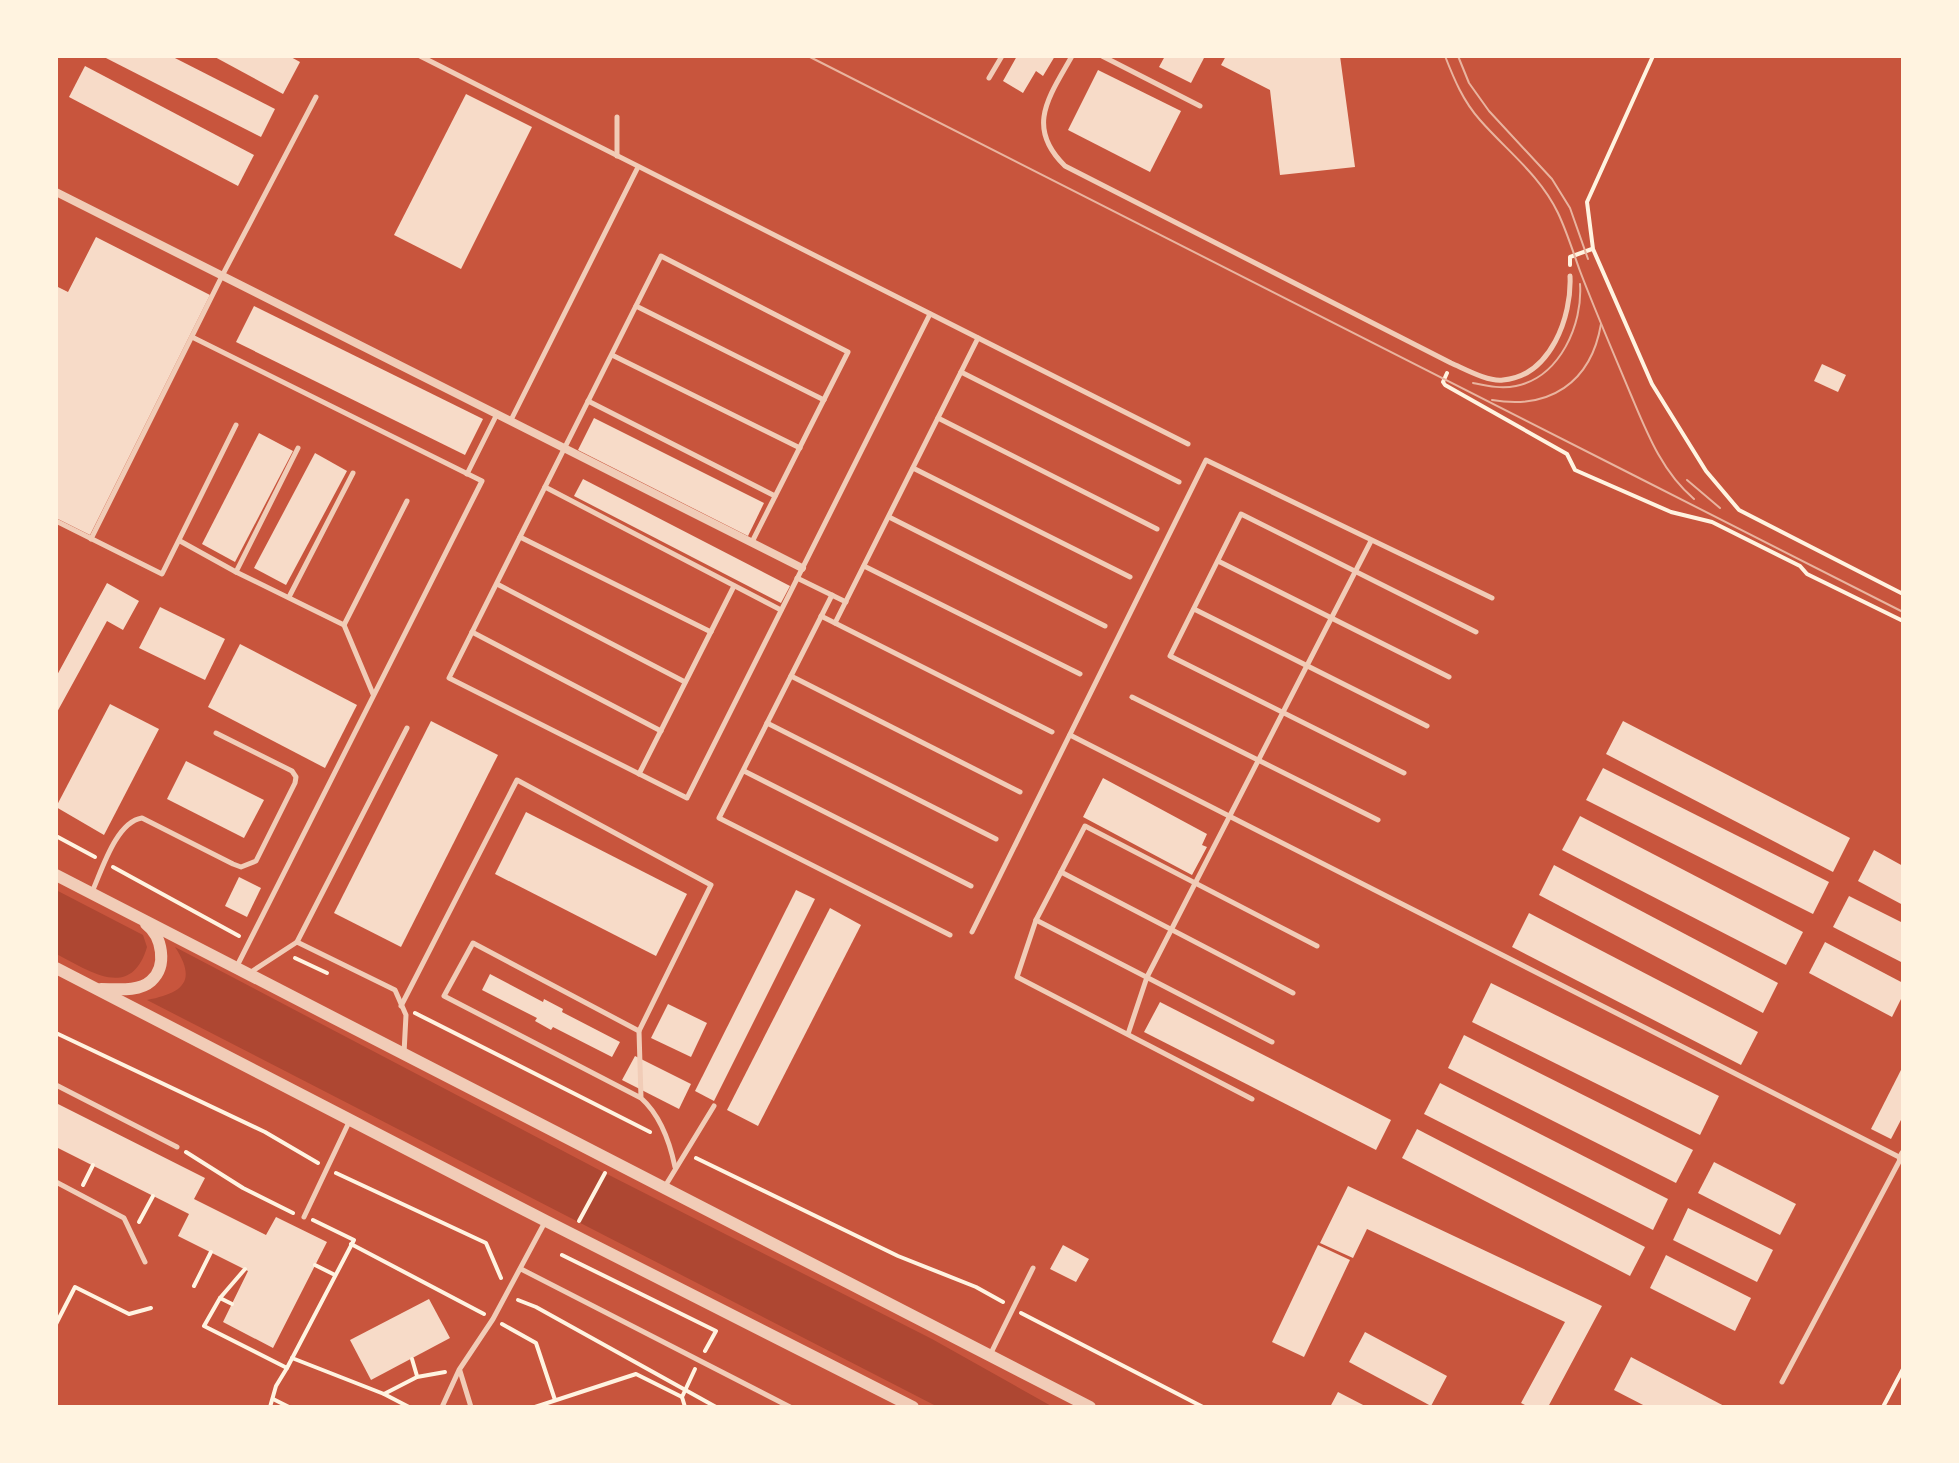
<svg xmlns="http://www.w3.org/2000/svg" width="1959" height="1463" font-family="Barlow,sans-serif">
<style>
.green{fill:#ae4732}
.building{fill:#f7dbc8}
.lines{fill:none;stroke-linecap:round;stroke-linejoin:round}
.path{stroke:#fff3e0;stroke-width:4}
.service{stroke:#f1ccb7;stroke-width:5}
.minor{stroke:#f1ccb7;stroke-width:8}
.tertiary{stroke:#f1ccb7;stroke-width:12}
.tram{stroke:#e9b49f;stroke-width:2}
</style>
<rect width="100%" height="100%" fill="#c8553d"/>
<!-- green -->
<g class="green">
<path d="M56,890L143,935L147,947C131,1001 90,971 56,954Z"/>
<path d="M175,947L605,1173L932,1339L1053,1407H938L147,1000C182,993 198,982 175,947Z"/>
</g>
<!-- building -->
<g class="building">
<polygon points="102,56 171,56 275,109 261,137"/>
<polygon points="213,56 289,56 300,62 283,94"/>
<polygon points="1017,56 1055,56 1043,76 1036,71 1023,93 1003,81"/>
<polygon points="1165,56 1205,56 1191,83 1159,67"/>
<polygon points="1226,56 1340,56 1355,167 1280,175 1270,90 1221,65"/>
<polygon points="85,66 254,155 238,186 69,97"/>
<polygon points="1098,70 1181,111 1150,172 1068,130"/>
<polygon points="466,94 532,127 461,269 394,235"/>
<polygon points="96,237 210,295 90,535 56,518 56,286 68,292"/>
<polygon points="254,306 483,419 465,455 236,342"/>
<polygon points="1822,364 1846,375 1838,392 1814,381"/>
<polygon points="594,418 764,503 748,536 578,450"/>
<polygon points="259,433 293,451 235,562 202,544"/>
<polygon points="315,453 347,471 286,585 254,568"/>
<polygon points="583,479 790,586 781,603 574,496"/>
<polygon points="107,583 139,601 123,630 107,621 56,714 56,677"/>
<polygon points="160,607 225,639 205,680 139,648"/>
<polygon points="240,644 357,705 325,768 208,707"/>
<polygon points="110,704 159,729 104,835 56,807"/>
<polygon points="431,721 498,755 401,947 334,913"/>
<polygon points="1623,721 1850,838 1833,872 1606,754"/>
<polygon points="186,761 264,800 244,838 167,799"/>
<polygon points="1603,768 1829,882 1813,914 1586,800"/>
<polygon points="1103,778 1207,834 1202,845 1207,847 1192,875 1083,817"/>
<polygon points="526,812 687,894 656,956 495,874"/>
<polygon points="1580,816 1803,932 1786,965 1562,850"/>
<polygon points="1874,850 1903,866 1903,905 1858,881"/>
<polygon points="1554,865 1778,983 1763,1013 1539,895"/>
<polygon points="239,877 261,888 247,917 225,906"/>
<polygon points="796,890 815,899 714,1101 695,1091"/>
<polygon points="1849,896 1903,923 1903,963 1833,927"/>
<polygon points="830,908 861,925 758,1126 727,1110"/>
<polygon points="1529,913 1758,1032 1741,1065 1512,947"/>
<polygon points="1825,942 1903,983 1903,995 1892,1017 1809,973"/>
<polygon points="490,974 543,1002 544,999 563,1009 562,1012 620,1042 612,1057 553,1027 551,1030 535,1021 537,1018 482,990"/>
<polygon points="1491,983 1719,1096 1700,1135 1472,1022"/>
<polygon points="1160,1002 1391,1120 1376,1150 1144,1032"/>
<polygon points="668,1004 707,1023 691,1057 651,1038"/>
<polygon points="1464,1035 1693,1150 1676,1183 1448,1068"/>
<polygon points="635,1056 691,1084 679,1109 622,1080"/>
<polygon points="1903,1066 1903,1116 1891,1139 1871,1129"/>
<polygon points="1440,1083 1668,1199 1653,1230 1424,1114"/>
<polygon points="56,1103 205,1178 194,1199 266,1235 276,1217 327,1242 273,1348 223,1322 248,1271 178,1236 189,1214 56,1147"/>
<polygon points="1417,1129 1645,1247 1630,1276 1402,1158"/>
<polygon points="1714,1162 1796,1204 1780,1235 1698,1193"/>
<polygon points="1348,1186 1602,1306 1548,1407 1529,1407 1521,1403 1565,1322 1367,1229 1353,1258 1320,1243"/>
<polygon points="1688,1208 1773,1250 1757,1282 1673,1240"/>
<polygon points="1063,1245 1089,1259 1076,1282 1050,1269"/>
<polygon points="1318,1245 1350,1260 1304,1357 1272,1342"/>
<polygon points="1666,1255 1751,1298 1735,1331 1650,1288"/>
<polygon points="429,1299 450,1338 371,1380 350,1340"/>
<polygon points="1365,1332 1447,1376 1431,1406 1349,1362"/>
<polygon points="1631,1357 1726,1407 1647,1407 1614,1390"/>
<polygon points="1338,1392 1367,1407 1330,1407"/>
</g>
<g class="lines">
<!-- path -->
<g class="path">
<polyline points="1653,56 1587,202 1593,249 1652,384 1706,471 1739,510 1903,594"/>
<polyline points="1570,265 1570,257 1592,249"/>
<polyline points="1447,373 1443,382 1445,385 1567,454 1575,470 1671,512 1712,522 1800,566 1807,574 1903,621"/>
<polyline points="56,836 95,857"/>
<polyline points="113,867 239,936"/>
<polyline points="295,958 327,973"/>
<polyline points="415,1013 650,1132"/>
<polyline points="56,1033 265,1132 318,1163"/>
<polyline points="186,1152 243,1188 293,1213"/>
<polyline points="696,1158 898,1256 976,1287 1003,1302"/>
<polyline points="336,1173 486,1243 501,1278"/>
<polyline points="83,1185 93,1165"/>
<polyline points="579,1221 605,1173"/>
<polyline points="139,1222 153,1196"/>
<polyline points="351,1244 484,1314"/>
<polyline points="562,1255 716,1331 705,1351"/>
<polyline points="315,1265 335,1275"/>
<polyline points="245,1269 220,1298 204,1326 287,1368 354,1240 313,1220"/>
<polyline points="194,1286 211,1252"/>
<polyline points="220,1298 232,1304"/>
<polyline points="518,1300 536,1307 716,1407"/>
<polyline points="1021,1313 1203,1407"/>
<polyline points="56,1324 75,1287 129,1314 151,1308"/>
<polyline points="502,1324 536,1343 555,1400"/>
<polyline points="292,1358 384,1394 417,1377 445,1372"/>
<polyline points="412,1359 417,1376"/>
<polyline points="384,1394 409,1407"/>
<polyline points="273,1399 289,1407"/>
<polyline points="270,1407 276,1386 287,1368"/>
<polyline points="535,1407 636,1374 682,1397"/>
<polyline points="685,1407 682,1397 695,1369"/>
<polyline points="1883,1407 1903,1369"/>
</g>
<!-- service -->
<g class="service">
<polyline points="420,56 1188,444"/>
<path d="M1072,56C1049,97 1025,127 1065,166L1451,363C1465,369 1488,382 1503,380C1551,376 1572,316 1570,276"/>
<polyline points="1102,56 1200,106"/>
<polyline points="989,78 1002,56"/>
<polyline points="617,117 617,156"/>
<polyline points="636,306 824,400"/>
<polyline points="192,337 482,481 237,966"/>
<polyline points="612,355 800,448"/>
<polyline points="961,372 1179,482"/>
<polyline points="588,401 775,496"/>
<polyline points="938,418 1157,529"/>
<polyline points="511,420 638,167"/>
<polyline points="913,468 1130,577"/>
<polyline points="467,474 497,414"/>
<polyline points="545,487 781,610"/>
<polyline points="889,517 1105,626"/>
<polyline points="56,521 162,574 236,425"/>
<polyline points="520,537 711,632"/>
<polyline points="91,539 222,276 316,97"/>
<polyline points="180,541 236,572 344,625 373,694"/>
<polyline points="752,542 848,352 661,256 449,678 687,798 930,314"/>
<polyline points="1218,561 1449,677"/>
<polyline points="864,566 1080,674"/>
<polyline points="236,572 298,448"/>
<polyline points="797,578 846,602"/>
<polyline points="497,584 685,682"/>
<polyline points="832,595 719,818 950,935"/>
<polyline points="289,597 353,473"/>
<polyline points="1194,609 1427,726"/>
<polyline points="821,616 1052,732"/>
<polyline points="835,623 978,338"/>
<polyline points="344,625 407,501"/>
<polyline points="472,632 661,731"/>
<polyline points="791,676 1020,792"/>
<polyline points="1132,697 1378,820"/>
<polyline points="767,723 996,839"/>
<polyline points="1070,735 1901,1158 1782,1382"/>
<polyline points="744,771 971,886"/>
<polyline points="1404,773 1170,656 1241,514 1476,632"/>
<polyline points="639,774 734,586"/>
<polyline points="1061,872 1293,993"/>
<path d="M92,892C102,870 116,822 142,818L233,864L241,867L256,861L295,783L296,777L292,771L216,733"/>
<polyline points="1036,920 1272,1042"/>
<polyline points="972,932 1206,460 1492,598"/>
<polyline points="297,942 407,728"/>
<polyline points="251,972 297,942 395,990 406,1015 404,1053"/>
<polyline points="401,1006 517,780 711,885 639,1031"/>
<polyline points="1128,1034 1147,977 1371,541"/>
<polyline points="56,1085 177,1147"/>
<path d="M641,1098L639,1031L473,943L444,996L641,1098C660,1115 670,1143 675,1167"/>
<polyline points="1252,1099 1017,977 1036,920 1085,826 1317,946"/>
<polyline points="56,1182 124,1218 145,1262"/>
<polyline points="664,1188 714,1106"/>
<polyline points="304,1217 350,1120"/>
<polyline points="521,1269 790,1407"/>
<polyline points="991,1353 1033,1268"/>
<polyline points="460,1371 471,1407"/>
<polyline points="442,1407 459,1370 493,1319 545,1222"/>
</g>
<!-- minor -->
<g class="minor">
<polyline points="56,192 802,568"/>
<polyline points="1901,1158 1903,1154"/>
</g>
<!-- tertiary -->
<g class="tertiary">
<polyline points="56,875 1090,1407"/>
<polyline points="56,968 546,1221 913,1407"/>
<path d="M101,989C116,989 139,992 151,981C168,966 162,936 146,924"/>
</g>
<!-- tram -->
<g class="tram">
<path d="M808,56C1174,241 1538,427 1903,612"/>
<path d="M1445,56C1454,79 1463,101 1480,120C1507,151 1540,175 1558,213C1567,232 1573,252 1580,271C1596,313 1614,354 1631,395C1647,433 1662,472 1694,499"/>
<polyline points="1458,56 1469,83 1489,111 1552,179 1570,208 1588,259"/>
<path d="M1473,383C1488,386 1501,389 1516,386C1560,377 1583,324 1580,284"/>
<path d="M1492,400C1549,410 1591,383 1601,324"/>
<polyline points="1687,480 1720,508"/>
</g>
</g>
<!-- border -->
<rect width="1959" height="1463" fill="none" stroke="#fff3e0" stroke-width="116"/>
</svg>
